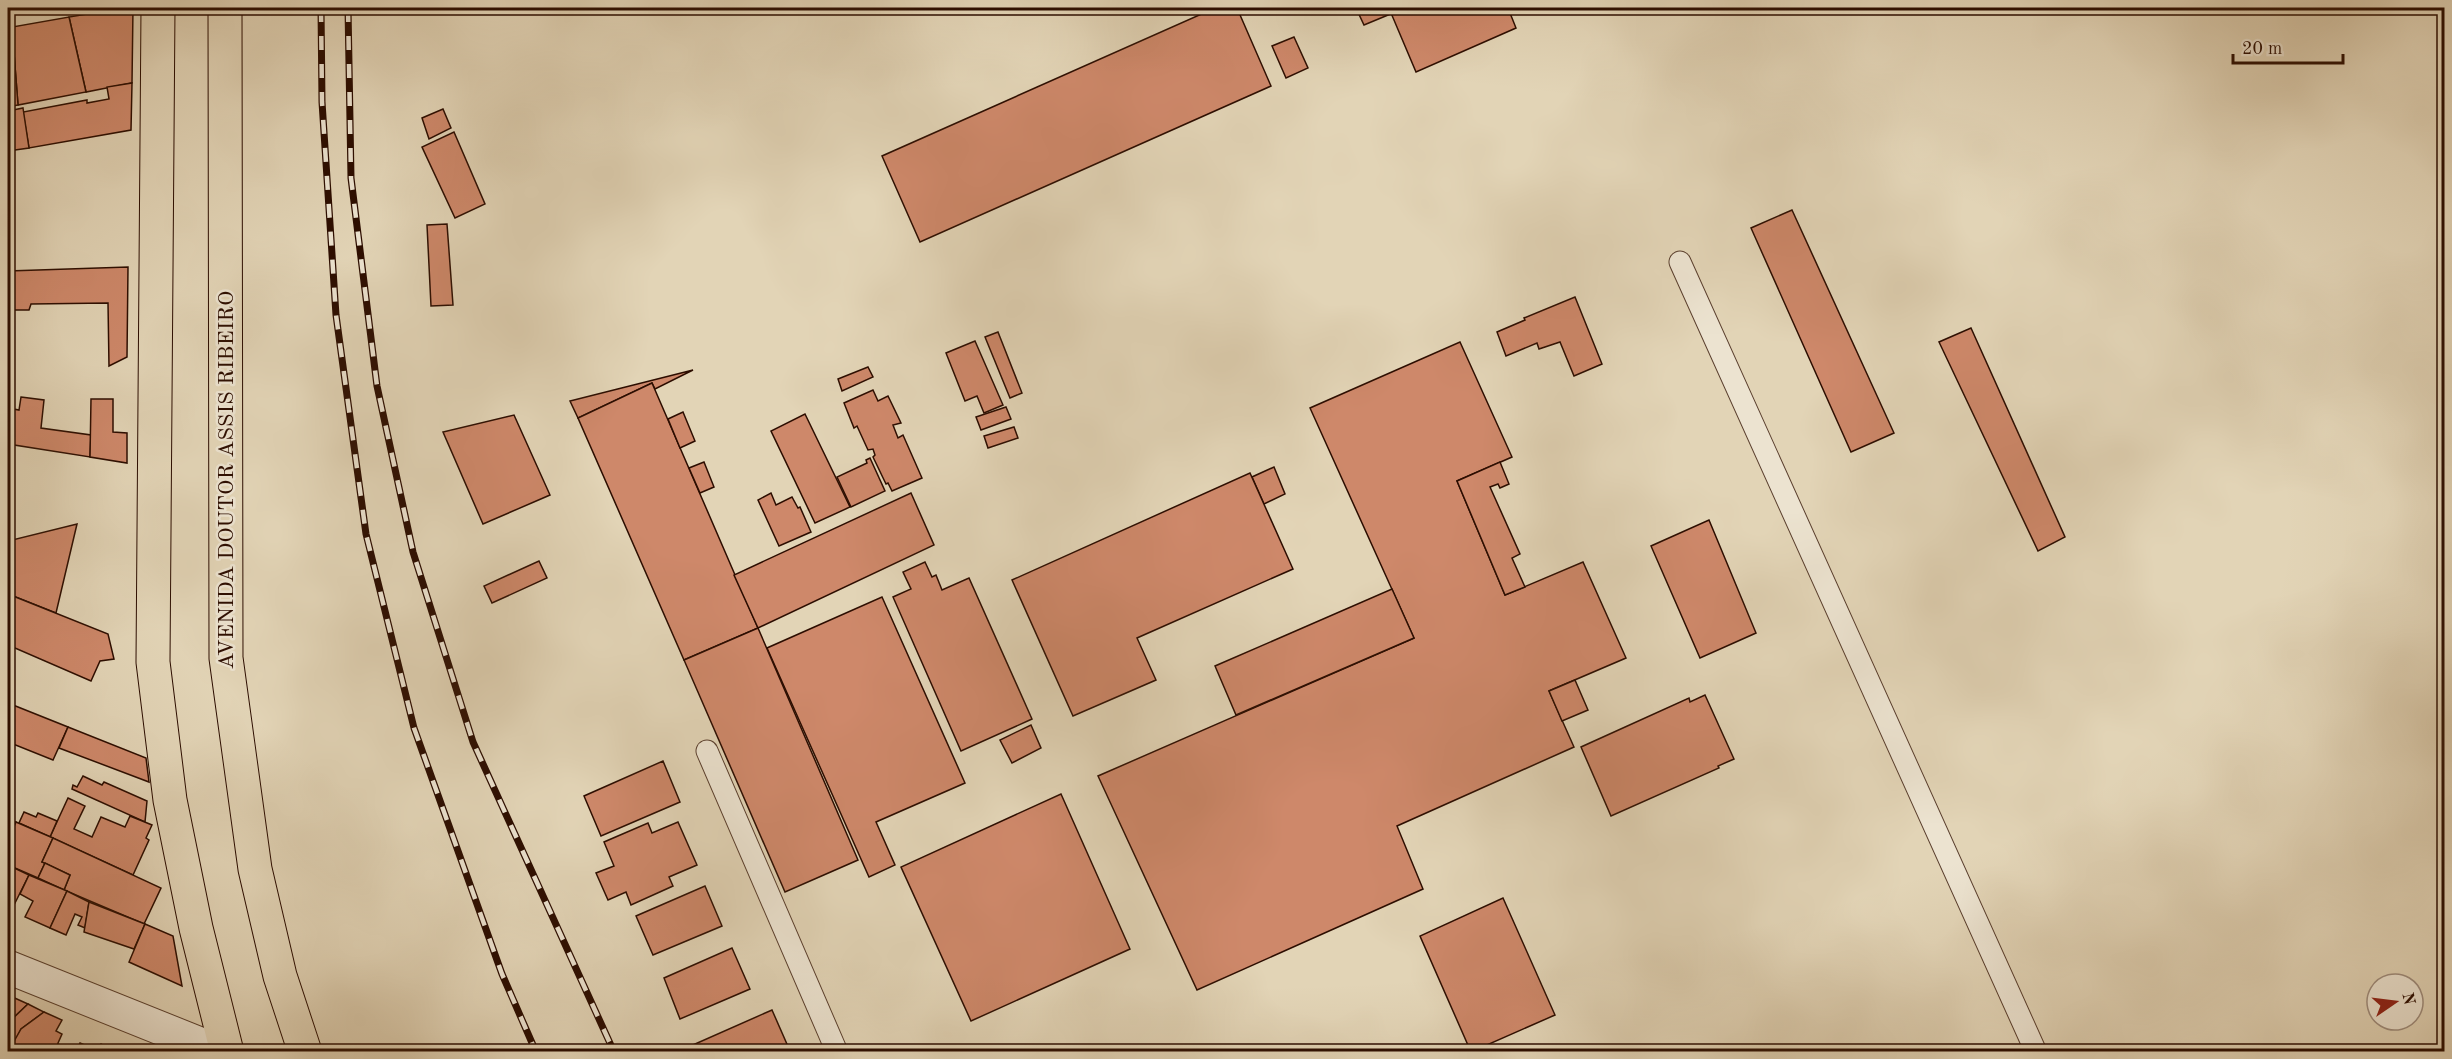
<svg xmlns="http://www.w3.org/2000/svg" width="2452" height="1059" font-family="'Old Standard TT',serif">
<style>
.building{fill:#ce886a;stroke:#2c0d00;stroke-width:1.5}
.lines{fill:none;stroke-linecap:round;stroke-linejoin:round}
.lane-casing{stroke:#5a3f2e;stroke-width:23}
.street-casing{stroke:#5a3f2e;stroke-width:35}
.primary-casing{stroke:#2c0d00;stroke-width:35}
.lane{stroke:#ece3d0;stroke-width:21}
.street{stroke:#ece3d0;stroke-width:33}
.primary{stroke:#e2d4b6;stroke-width:33}
.rail-casing{stroke:#2c0d00;stroke-width:7}
.rail{stroke:#ece3d0;stroke-width:4.5;stroke-dasharray:14;stroke-linecap:butt}
.labels{text-anchor:middle;dominant-baseline:central;stroke-width:5;stroke-linejoin:round;paint-order:stroke}
.street-label{font-size:22px;fill:#2c0d00;stroke:#ece3d0}
</style>
<rect width="100%" height="100%" fill="#e2d4b6"/>
<filter id="stains"><feTurbulence type="fractalNoise" baseFrequency=".00333" numOctaves="4"/><feColorMatrix values="0 0 0 0 .2 0 0 0 0 .09 0 0 0 0 .02 0 0 0 .5 -.17"/></filter>
<radialGradient id="worn" r=".72"><stop offset=".6" stop-color="#630" stop-opacity="0"/><stop offset="1" stop-color="#630" stop-opacity=".3"/></radialGradient>
<!-- building -->
<g class="building">
<polygon points="123,8 133,8 132,83 86,92 69,17"/>
<polygon points="1215,8 1237,8 1271,86 920,242 882,156"/>
<polygon points="1356,8 1405,8 1364,25"/>
<polygon points="1405,8 1508,8 1516,28 1416,72 1391,13"/>
<polygon points="69,17 86,92 18,105 12,27"/>
<polygon points="12,27 18,105 8,107 8,28"/>
<polygon points="1294,37 1308,68 1286,78 1272,46"/>
<polygon points="132,83 131,130 29,148 23,112 87,100 87,103 109,99 107,87"/>
<polygon points="23,108 29,148 8,151 8,111"/>
<polygon points="443,109 451,128 429,139 422,118"/>
<polygon points="454,132 485,204 455,218 422,147"/>
<polygon points="1792,210 1894,433 1851,452 1751,228"/>
<polygon points="447,224 453,305 431,306 427,225"/>
<polygon points="128,267 127,357 109,366 108,303 31,304 29,310 8,310 8,271"/>
<polygon points="1575,297 1602,364 1574,376 1560,342 1539,349 1537,343 1506,356 1497,332 1525,320 1524,318"/>
<polygon points="1971,328 2065,537 2038,551 1939,342"/>
<polygon points="998,332 1022,393 1010,398 985,337"/>
<polygon points="975,341 1003,405 984,413 977,396 965,401 946,353"/>
<polygon points="1460,342 1512,457 1457,481 1505,595 1583,562 1626,658 1549,691 1574,747 1397,826 1423,889 1197,990 1098,776 1414,638 1310,408"/>
<polygon points="868,367 873,377 842,391 838,379"/>
<polygon points="693,370 655,389 652,383 578,418 570,401"/>
<polygon points="652,383 758,628 684,660 578,418"/>
<polygon points="873,390 878,401 888,396 901,423 893,425 898,438 903,435 922,478 892,491 888,483 886,484 873,457 875,455 873,449 868,450 857,426 854,428 844,403"/>
<polygon points="21,397 44,400 41,428 91,435 90,457 8,444 8,408 19,410"/>
<polygon points="91,399 113,399 113,432 127,433 127,463 90,457"/>
<polygon points="1006,407 1011,419 981,430 976,417"/>
<polygon points="683,412 695,441 680,448 668,419"/>
<polygon points="805,414 850,507 815,523 771,431"/>
<polygon points="514,415 550,495 483,524 443,432"/>
<polygon points="1014,427 1018,438 988,448 984,436"/>
<polygon points="870,458 885,491 851,507 837,477 867,463 866,460"/>
<polygon points="704,462 714,487 700,493 689,468"/>
<polygon points="1500,462 1509,484 1500,488 1498,484 1490,487 1520,554 1512,558 1525,587 1505,595 1457,481"/>
<polygon points="1274,467 1285,494 1264,504 1252,477"/>
<polygon points="1250,473 1293,569 1137,638 1156,680 1073,716 1012,580"/>
<polygon points="771,493 776,505 792,497 798,508 800,507 811,532 779,546 758,500"/>
<polygon points="911,493 934,545 758,628 734,575"/>
<polygon points="1709,520 1756,633 1700,658 1651,546"/>
<polygon points="77,524 56,613 8,594 8,541"/>
<polygon points="539,561 547,578 492,603 484,586"/>
<polygon points="925,562 932,577 936,575 942,590 969,578 1032,719 961,751 893,597 911,589 903,572"/>
<polygon points="1392,589 1414,638 1236,715 1215,666"/>
<polygon points="8,594 108,634 114,659 100,661 91,681 8,645"/>
<polygon points="882,597 965,783 876,822 895,865 869,877 767,648"/>
<polygon points="758,628 858,860 785,892 684,660"/>
<polygon points="1575,680 1588,710 1562,721 1549,691"/>
<polygon points="1705,695 1734,759 1718,766 1719,768 1611,816 1581,747 1689,698 1690,702"/>
<polygon points="8,703 68,727 53,760 8,742"/>
<polygon points="1031,725 1041,748 1012,763 1000,740"/>
<polygon points="68,727 146,758 149,782 59,748"/>
<polygon points="663,761 680,802 601,836 584,796"/>
<polygon points="83,776 102,785 104,782 147,801 145,822 72,789 73,785 77,787"/>
<polygon points="1061,794 1130,949 971,1021 901,867"/>
<polygon points="68,798 85,806 74,829 92,837 101,817 125,827 130,816 152,825 146,838 149,840 133,875 50,837"/>
<polygon points="24,812 36,817 38,813 57,821 50,837 19,823"/>
<polygon points="8,818 16,822 8,840"/>
<polygon points="16,822 53,838 42,862 45,863 38,878 8,865 8,840"/>
<polygon points="678,822 697,865 669,877 673,886 631,905 626,892 608,900 596,873 614,866 604,842 648,823 652,833"/>
<polygon points="53,838 161,888 144,924 64,890 70,875 42,862"/>
<polygon points="45,863 70,875 64,890 38,878"/>
<polygon points="8,865 29,875 11,911 8,909"/>
<polygon points="29,875 67,891 50,928 25,917 33,901 20,894"/>
<polygon points="705,886 722,926 653,955 636,916"/>
<polygon points="67,891 89,902 85,928 78,925 82,917 75,914 66,935 50,928"/>
<polygon points="1503,898 1555,1015 1471,1052 1420,936"/>
<polygon points="89,902 145,924 134,949 84,932"/>
<polygon points="145,924 173,936 182,986 129,962"/>
<polygon points="732,948 750,989 680,1019 664,978"/>
<polygon points="8,995 28,1004 8,1023"/>
<polygon points="28,1004 44,1012 21,1029 14,1043 8,1036 8,1023"/>
<polygon points="772,1010 790,1051 677,1052"/>
<polygon points="44,1012 62,1020 56,1031 62,1034 54,1052 8,1052 21,1029"/>
<polygon points="80,1043 98,1051 101,1044 111,1049 110,1052 76,1052"/>
<polygon points="58,1044 74,1052 54,1052"/>
</g>
<g class="lines">
<defs>
<g id="lane">
<polyline points="1680,262 2036,1052"/>
<polyline points="707,751 837,1052"/>
</g>
<polyline id="street" points="8,967 220,1052"/>
<g id="primary">
<polyline points="158,8 153,662 170,800 196,928 227,1052"/>
<polyline points="225,8 226,658 255,869 280,976 305,1052"/>
</g>
</defs>
<!-- lane casing -->
<use href="#lane" class="lane-casing"/>
<!-- street casing -->
<use href="#street" class="street-casing"/>
<!-- primary casing -->
<use href="#primary" class="primary-casing"/>
<!-- lane -->
<use href="#lane" class="lane"/>
<!-- street -->
<use href="#street" class="street"/>
<!-- primary -->
<use href="#primary" class="primary"/>
<defs>
<g id="rail">
<polyline points="321,8 322,102 336,315 366,534 414,728 502,974 536,1052"/>
<polyline points="348,8 351,178 377,386 413,552 473,742 614,1052"/>
</g>
</defs>
<!-- rail casing -->
<use href="#rail" class="rail-casing"/>
<!-- rail -->
<use href="#rail" class="rail"/>
</g>
<g class="labels">
<!-- street labels -->
<g class="street-label">
<text transform="translate(227 480) rotate(-90)">AVENIDA DOUTOR ASSIS RIBEIRO</text>
</g>
</g>
<!-- margin -->
<rect width="2452" height="1059" fill="none" stroke="#e2d4b6" stroke-width="30"/>
<rect x="9" y="9" width="2434" height="1041" fill="none" stroke="#2c0d00" stroke-width="3"/>
<rect x="15" y="15" width="2422" height="1029" fill="none" stroke="#2c0d00" stroke-width="1.5"/>
<!-- north arrow -->
<g transform="translate(2395 1002) rotate(76)"><circle r="28" fill="#ece3d0" stroke="#9f8d7d" stroke-width="1.5"/>
<path d="M0-4.5L10 22L0 15L-10 22Z" fill="#8f2418"/>
<text y="-9" font-size="16" font-weight="bold" text-anchor="middle" fill="#2c0d00">N</text>
</g>
<!-- scale -->
<path d="M2233 54v9h110v-9" fill="none" stroke="#2c0d00" stroke-width="3"/>
<text x="2242" y="54" font-size="18" fill="#2c0d00" stroke="#ece3d0" stroke-width="4.5" paint-order="stroke">20 m</text>
<rect width="100%" height="100%" filter="url(#stains)"/>
<rect width="100%" height="100%" fill="url(#worn)"/>
</svg>
